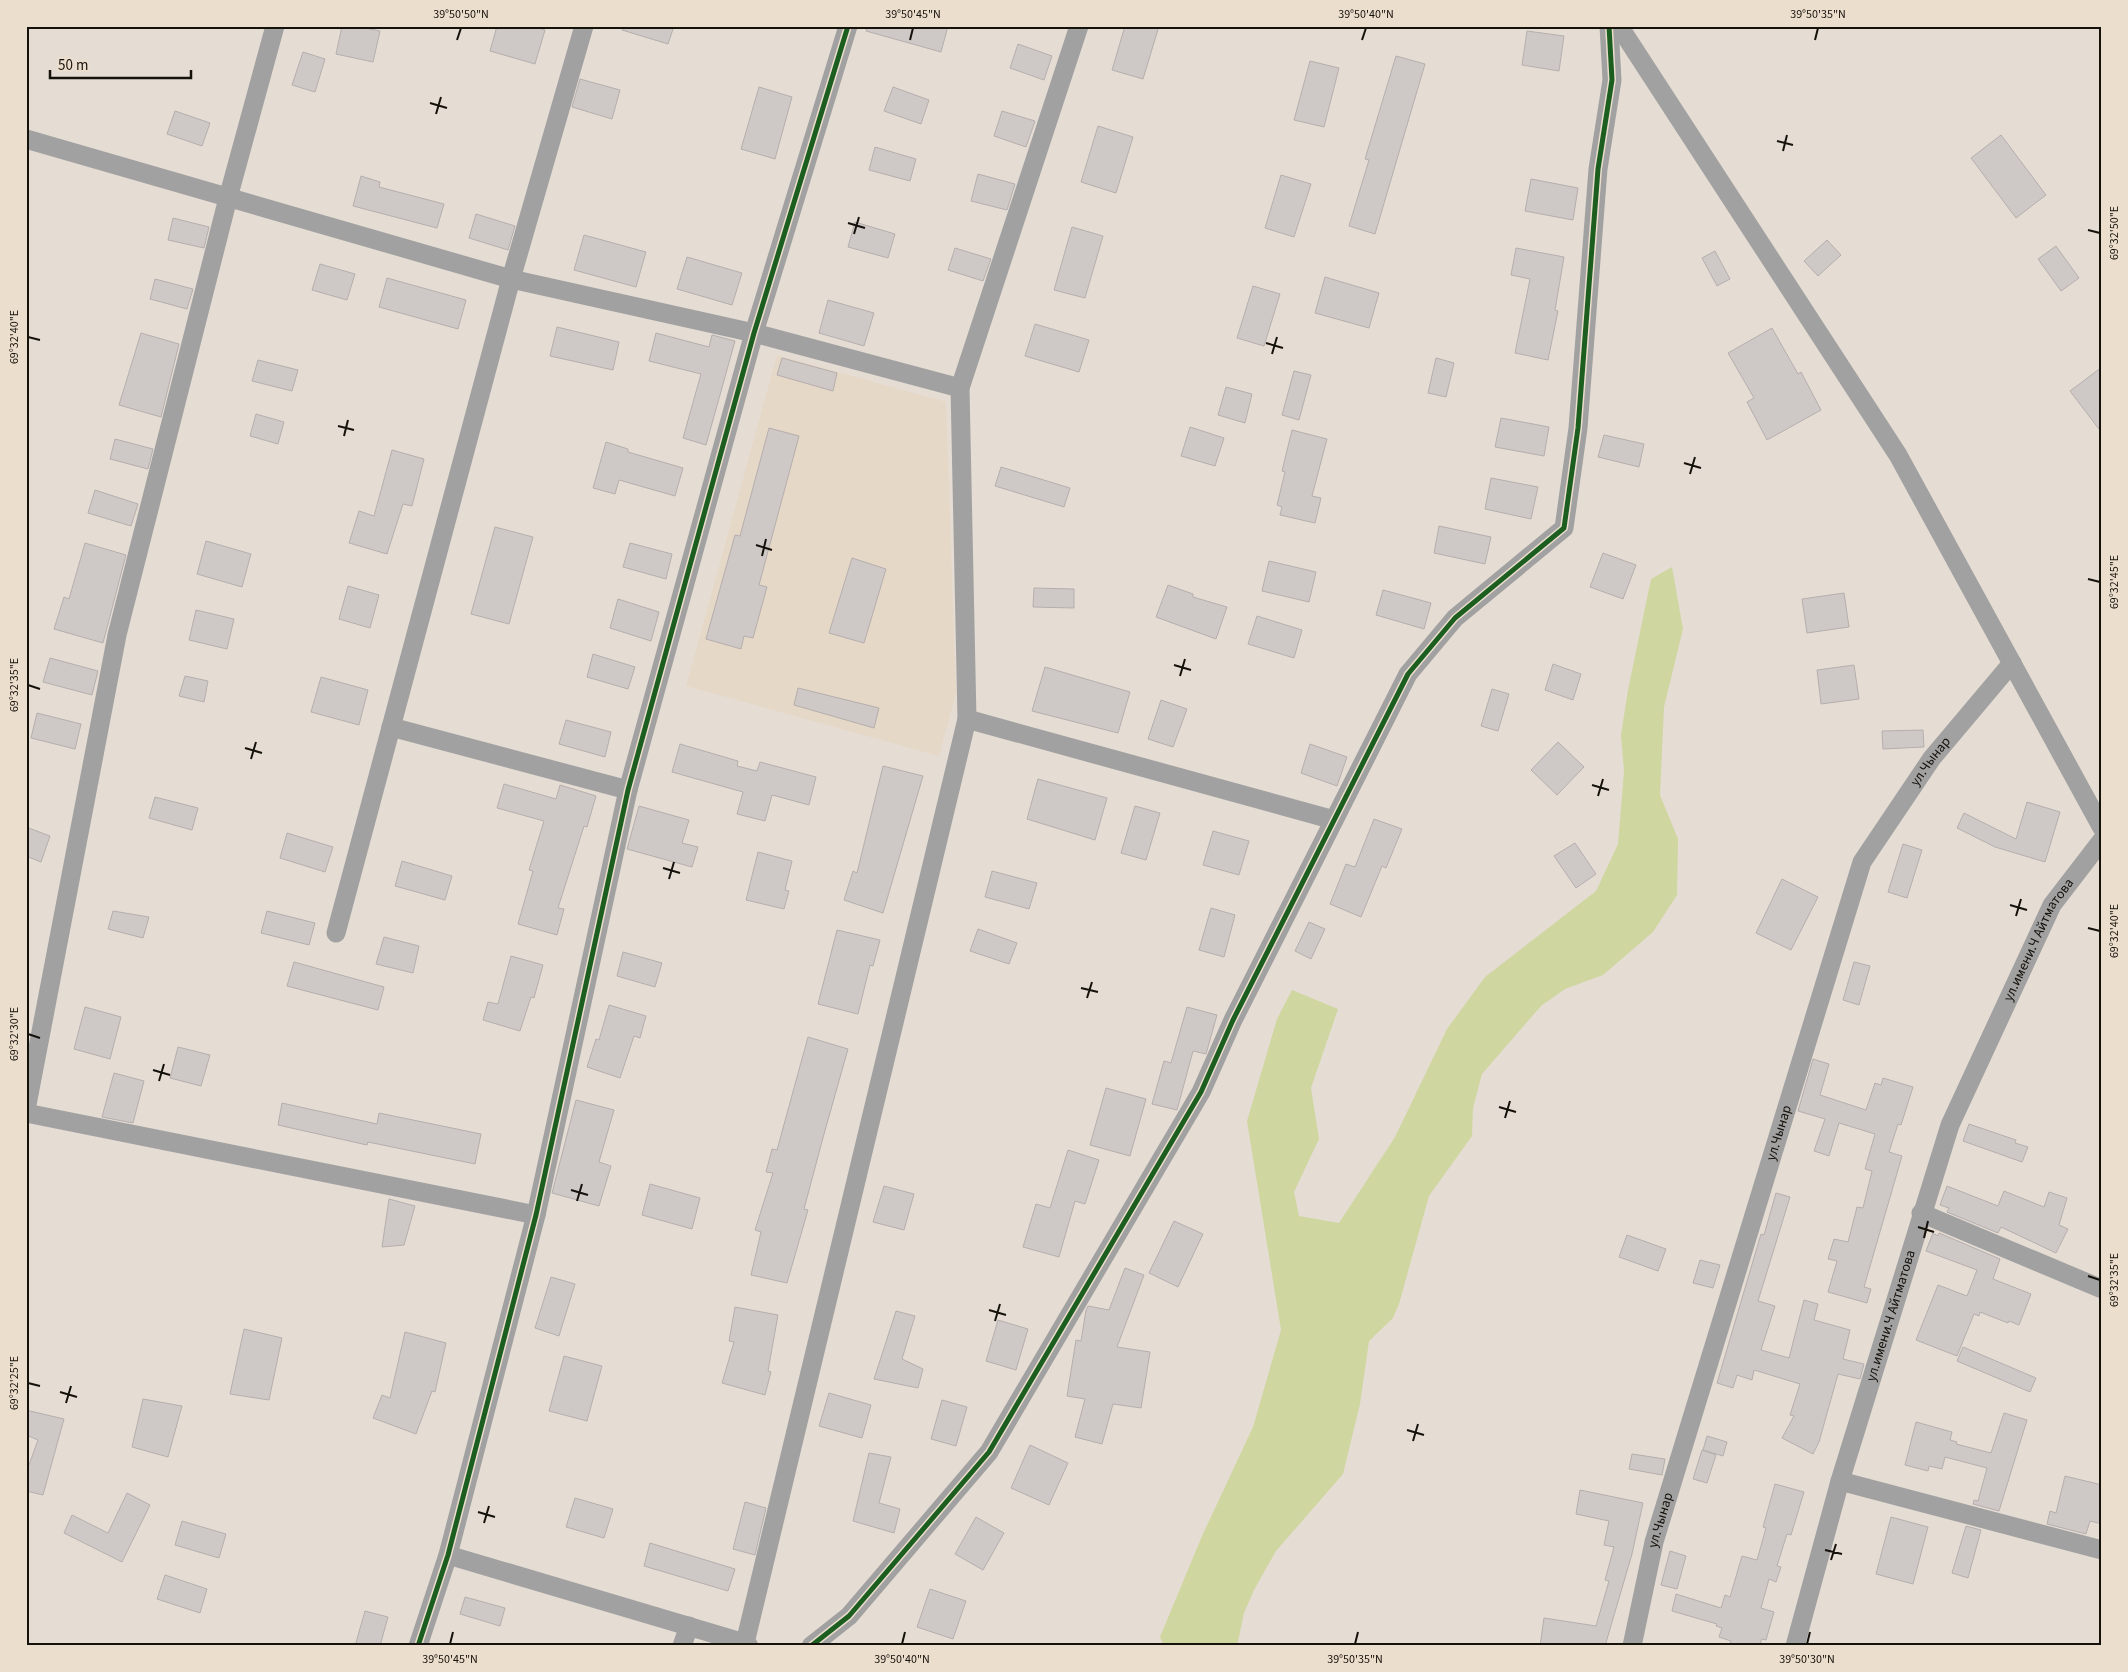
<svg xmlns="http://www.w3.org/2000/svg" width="2128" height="1672" font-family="'Source Sans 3',sans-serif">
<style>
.built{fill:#e6d8c7}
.green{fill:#cfd69f}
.building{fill:#cec8c7;stroke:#b5aead}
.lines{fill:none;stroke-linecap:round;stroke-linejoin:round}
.minor{stroke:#a2a1a1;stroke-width:19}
.cycleway-casing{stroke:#ecdecd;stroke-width:8}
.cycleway{stroke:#1b5e20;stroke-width:5}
.ticks{fill:none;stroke:#15110b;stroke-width:2}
.labels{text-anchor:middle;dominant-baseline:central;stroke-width:4;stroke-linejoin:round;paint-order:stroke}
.street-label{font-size:14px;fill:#15110b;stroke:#ecdecd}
.neatline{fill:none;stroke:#15110b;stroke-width:2}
.ticks-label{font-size:12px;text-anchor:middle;fill:#15110b}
</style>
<rect width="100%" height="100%" fill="#e5ddd4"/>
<!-- built -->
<polygon class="built" points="777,355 946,402 956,693 939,756 686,686"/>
<!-- green -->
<polygon class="green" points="1672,567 1683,629 1664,707 1660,795 1678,839 1677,895 1653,932 1603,975 1565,989 1541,1006 1482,1074 1473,1108 1472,1136 1429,1196 1399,1304 1393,1318 1369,1341 1360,1404 1343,1474 1276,1551 1254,1590 1244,1613 1237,1646 1164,1646 1160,1637 1202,1536 1253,1427 1281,1330 1247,1121 1277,1019 1292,990 1338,1009 1311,1088 1319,1139 1294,1192 1299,1216 1339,1223 1395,1137 1447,1029 1485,977 1596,891 1618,844 1624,771 1621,735 1628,690 1651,579"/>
<!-- building -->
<g class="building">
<polygon points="342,26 356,26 380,31 373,62 336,54"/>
<polygon points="497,26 532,26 545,30 535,64 490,51"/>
<polygon points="623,26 674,26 668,44 622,30"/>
<polygon points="867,26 948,26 941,52 866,31"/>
<polygon points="1125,26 1159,26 1143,79 1112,70"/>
<polygon points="1527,31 1564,36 1559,71 1522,65"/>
<polygon points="1018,44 1052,56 1044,80 1010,68"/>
<polygon points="303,52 325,59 315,92 292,85"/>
<polygon points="1396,56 1425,64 1375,234 1349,226 1369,160 1365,159"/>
<polygon points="1310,61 1339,68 1324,127 1294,120"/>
<polygon points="580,79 620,90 612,119 572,107"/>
<polygon points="759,87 792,97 775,159 741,149"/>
<polygon points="893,87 929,100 921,124 884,111"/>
<polygon points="175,111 210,123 202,146 167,134"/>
<polygon points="1002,111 1035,121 1026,147 994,136"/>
<polygon points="1098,126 1133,137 1116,193 1081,182"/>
<polygon points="2001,135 2046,195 2016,218 1971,158"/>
<polygon points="875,147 916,159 910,181 869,170"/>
<polygon points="978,174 1015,184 1007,210 971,201"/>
<polygon points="1281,175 1311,184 1294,237 1265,228"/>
<polygon points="361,176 380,182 379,187 444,204 437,228 353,206"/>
<polygon points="1531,179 1578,188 1573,220 1525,211"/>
<polygon points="476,214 515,226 508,250 469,238"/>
<polygon points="173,218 209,227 204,248 168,240"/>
<polygon points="855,222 895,234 888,258 848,247"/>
<polygon points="1072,227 1103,236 1085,298 1054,290"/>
<polygon points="584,235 646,252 636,287 574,270"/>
<polygon points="1827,240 1841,255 1818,276 1804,261"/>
<polygon points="2056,246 2079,278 2061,291 2038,259"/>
<polygon points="955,248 991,259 983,281 948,270"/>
<polygon points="1516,248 1564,257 1555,310 1558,311 1548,360 1515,353 1530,279 1511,275"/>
<polygon points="1715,251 1730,279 1717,286 1702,258"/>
<polygon points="687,257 742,273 732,305 677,289"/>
<polygon points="320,264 355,274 347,300 312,290"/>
<polygon points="1325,277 1379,293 1369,328 1315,313"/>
<polygon points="387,278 466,300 458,329 379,307"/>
<polygon points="155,279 193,289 187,309 150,299"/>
<polygon points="1253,286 1280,294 1264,346 1237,338"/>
<polygon points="828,300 874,313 864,346 819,333"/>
<polygon points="1035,324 1089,340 1079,372 1025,356"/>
<polygon points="557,327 619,342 613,370 550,356"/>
<polygon points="1772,328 1798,374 1801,372 1821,410 1767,440 1747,402 1754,398 1728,353"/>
<polygon points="141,333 179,344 161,417 119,405"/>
<polygon points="656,333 709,347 712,335 735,341 706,445 683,438 701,374 649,361"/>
<polygon points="782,358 837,373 833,391 777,375"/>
<polygon points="1436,358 1454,363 1446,397 1428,393"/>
<polygon points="258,360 298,370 292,391 252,381"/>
<polygon points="2102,367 2102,433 2070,391"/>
<polygon points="1294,371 1311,375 1299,420 1282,415"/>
<polygon points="1226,387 1252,394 1245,423 1218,415"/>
<polygon points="256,414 284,422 278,444 250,436"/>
<polygon points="1501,418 1549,427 1544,456 1495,447"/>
<polygon points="1190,427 1224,438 1215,466 1181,456"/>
<polygon points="769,428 799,436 759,585 767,587 753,638 744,636 741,649 706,639 735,535 740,536"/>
<polygon points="1292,430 1327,439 1312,496 1321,498 1315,523 1280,515 1282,507 1277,505 1285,472 1282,471"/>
<polygon points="1604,435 1644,444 1639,467 1598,457"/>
<polygon points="115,439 153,449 148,469 110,459"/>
<polygon points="606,442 628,449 628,452 683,468 675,496 619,480 615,494 593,488"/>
<polygon points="392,450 424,459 412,506 403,504 387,554 349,543 359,511 374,516"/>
<polygon points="1001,467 1070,488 1064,507 995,486"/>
<polygon points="1491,478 1538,487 1531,519 1485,509"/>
<polygon points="95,490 138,504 131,526 88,513"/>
<polygon points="1439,526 1491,537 1485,564 1434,553"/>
<polygon points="495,527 533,537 509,624 471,614"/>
<polygon points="206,541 251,554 242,587 197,574"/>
<polygon points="85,543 126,555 103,643 54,629 64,597 69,599"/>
<polygon points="630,543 672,554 666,579 623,567"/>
<polygon points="1603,553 1636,565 1623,599 1590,587"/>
<polygon points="852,558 886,569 864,643 829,633"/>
<polygon points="1269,561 1316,572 1309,602 1262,591"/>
<polygon points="1168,585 1193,594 1193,597 1227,607 1216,639 1156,617"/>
<polygon points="348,586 379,595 370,628 339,619"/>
<polygon points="1034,588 1074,589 1074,608 1033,607"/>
<polygon points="1383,590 1431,603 1424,629 1376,615"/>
<polygon points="1844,593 1849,627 1807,633 1802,599"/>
<polygon points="618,599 659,612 651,641 610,628"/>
<polygon points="196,610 234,619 227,649 189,640"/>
<polygon points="1257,616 1302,630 1294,658 1248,644"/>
<polygon points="593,654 635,667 628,689 587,677"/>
<polygon points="50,658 98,671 92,695 43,682"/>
<polygon points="1553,664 1581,674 1573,700 1545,690"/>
<polygon points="1854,665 1859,699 1821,704 1817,670"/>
<polygon points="1045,667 1130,692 1118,733 1032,711"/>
<polygon points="185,676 208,681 204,702 179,696"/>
<polygon points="321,677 368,690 359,725 311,712"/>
<polygon points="798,688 879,708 874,728 794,705"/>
<polygon points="1492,689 1509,694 1498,731 1481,726"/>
<polygon points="1161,700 1187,709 1173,747 1148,739"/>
<polygon points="37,713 81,724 75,749 31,738"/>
<polygon points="566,720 611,732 605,757 559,744"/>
<polygon points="1923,730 1924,747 1883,749 1882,731"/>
<polygon points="1558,742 1584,767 1557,795 1531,770"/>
<polygon points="680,744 738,761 737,766 757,771 760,762 816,777 809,805 772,795 765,821 737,814 743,792 672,772"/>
<polygon points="1310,744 1347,757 1337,786 1301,773"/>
<polygon points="883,766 923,776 883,913 844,900 853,871 857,873"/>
<polygon points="1038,779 1107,798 1095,840 1027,819"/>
<polygon points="504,784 556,799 560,785 596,796 587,827 584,826 558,908 564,909 557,935 518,924 533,871 529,870 544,821 497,808"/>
<polygon points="155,797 198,808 192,830 149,818"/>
<polygon points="2027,802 2060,812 2045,862 1995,847 1957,828 1964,813 2016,839"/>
<polygon points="639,806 689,820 682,843 698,847 692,867 627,849"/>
<polygon points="1135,806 1160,813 1146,860 1121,853"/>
<polygon points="1374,819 1402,829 1386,868 1382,866 1361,917 1330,904 1346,864 1355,867"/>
<polygon points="26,827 50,836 41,862 26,856"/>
<polygon points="1213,831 1249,841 1239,875 1203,865"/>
<polygon points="287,833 333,847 325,872 280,858"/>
<polygon points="1575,843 1596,874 1576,888 1554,856"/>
<polygon points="1903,844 1922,850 1907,898 1888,892"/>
<polygon points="758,852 792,861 785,890 789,891 784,909 746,900"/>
<polygon points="402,861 452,876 445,900 395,886"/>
<polygon points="992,871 1037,883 1029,909 985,897"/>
<polygon points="1782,879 1818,897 1791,950 1756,933"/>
<polygon points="1211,908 1235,915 1224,957 1199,950"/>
<polygon points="113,911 149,917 143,938 108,929"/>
<polygon points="267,911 315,923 309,945 261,933"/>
<polygon points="1309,922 1325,929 1311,959 1295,951"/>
<polygon points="978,929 1017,943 1009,964 970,951"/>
<polygon points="837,930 880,940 873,966 870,965 858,1014 818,1004"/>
<polygon points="384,937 419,946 413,973 376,964"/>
<polygon points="623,952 662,963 655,987 617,976"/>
<polygon points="511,956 543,965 534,998 531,997 520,1031 483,1020 488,1002 498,1004"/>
<polygon points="294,962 384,987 378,1010 287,986"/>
<polygon points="1854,962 1870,966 1859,1005 1843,1000"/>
<polygon points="609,1005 646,1016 640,1038 634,1036 620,1078 587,1067 596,1039 599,1040"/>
<polygon points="85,1007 121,1017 110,1059 74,1049"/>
<polygon points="1187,1007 1217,1015 1206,1054 1193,1051 1177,1110 1152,1104 1164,1061 1171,1063"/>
<polygon points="808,1037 848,1049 824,1134 804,1209 808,1210 787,1283 751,1275 761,1232 755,1230 773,1173 766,1172 772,1149 777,1150"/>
<polygon points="178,1047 210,1055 201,1086 170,1078"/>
<polygon points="1813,1059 1829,1064 1820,1095 1866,1110 1875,1083 1881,1085 1883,1078 1913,1087 1901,1125 1898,1124 1889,1152 1902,1156 1864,1287 1871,1289 1867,1303 1828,1292 1837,1261 1828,1259 1834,1239 1848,1242 1857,1207 1863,1208 1872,1171 1865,1169 1875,1134 1839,1123 1829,1156 1814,1151 1825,1119 1798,1111"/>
<polygon points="114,1073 144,1081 133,1123 102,1117"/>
<polygon points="1106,1088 1146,1099 1130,1156 1090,1145"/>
<polygon points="576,1100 614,1110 599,1162 611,1166 599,1206 552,1193"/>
<polygon points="282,1103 377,1124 379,1113 481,1134 475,1164 368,1142 367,1145 278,1125"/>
<polygon points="1969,1124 2016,1140 2015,1143 2028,1147 2022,1162 1963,1141"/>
<polygon points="1068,1150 1099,1160 1085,1204 1075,1201 1059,1257 1023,1247 1036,1204 1050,1208"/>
<polygon points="650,1184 700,1198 692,1229 642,1215"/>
<polygon points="884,1186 914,1194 904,1230 873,1222"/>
<polygon points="1947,1186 1998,1206 2004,1191 2044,1207 2049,1192 2067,1198 2059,1225 2068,1229 2056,1253 2001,1227 1998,1233 1947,1212 1949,1208 1940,1205"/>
<polygon points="1776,1193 1790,1197 1758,1301 1775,1306 1761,1350 1789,1358 1804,1300 1818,1304 1814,1320 1850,1330 1843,1359 1864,1364 1860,1379 1838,1374 1819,1442 1813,1454 1782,1438 1794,1416 1790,1415 1800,1384 1754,1370 1752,1380 1737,1375 1733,1388 1717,1383 1761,1234 1764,1235"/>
<polygon points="389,1199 415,1206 404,1245 382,1247"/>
<polygon points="1174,1221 1203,1234 1178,1287 1149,1273"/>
<polygon points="1933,1233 1938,1236 1939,1233 2000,1259 1993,1279 2031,1294 2019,1325 2009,1321 2008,1323 1980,1312 1979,1316 1974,1314 1957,1356 1916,1340 1938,1285 1967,1296 1977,1270 1926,1251"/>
<polygon points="1627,1235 1666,1249 1658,1271 1619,1257"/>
<polygon points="1700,1260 1720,1265 1713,1288 1693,1283"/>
<polygon points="1125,1268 1144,1275 1117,1347 1150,1352 1141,1408 1113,1404 1102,1444 1075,1437 1085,1399 1067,1396 1076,1340 1081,1341 1086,1310 1088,1306 1109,1310"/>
<polygon points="551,1277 575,1284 559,1336 535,1328"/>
<polygon points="735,1307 778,1315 768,1371 771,1372 765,1395 722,1383 734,1342 729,1341"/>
<polygon points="896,1311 915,1316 902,1359 923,1369 918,1388 874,1379"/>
<polygon points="998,1320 1028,1329 1016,1370 986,1361"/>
<polygon points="244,1329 282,1338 269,1400 230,1394"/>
<polygon points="405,1332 446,1343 435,1392 432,1391 416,1434 373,1418 382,1395 390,1398"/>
<polygon points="1963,1347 2036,1378 2030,1392 1957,1361"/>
<polygon points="564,1356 602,1366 587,1421 549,1411"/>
<polygon points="829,1393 871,1405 862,1438 819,1426"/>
<polygon points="143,1399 182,1406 168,1457 132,1447"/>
<polygon points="942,1400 967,1407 956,1446 931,1439"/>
<polygon points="26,1410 64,1419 43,1495 26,1491 26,1464 29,1465 38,1440 26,1435"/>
<polygon points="2004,1413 2027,1420 1999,1511 1973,1504 1974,1500 1978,1501 1987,1468 1945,1457 1942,1469 1929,1466 1928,1471 1905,1465 1916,1422 1952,1432 1950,1440 1957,1442 1956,1444 1991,1453"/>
<polygon points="1707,1436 1727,1442 1723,1456 1703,1450"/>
<polygon points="1030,1445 1068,1463 1049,1505 1011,1488"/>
<polygon points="1702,1450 1716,1455 1707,1483 1693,1479"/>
<polygon points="869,1453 891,1457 879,1503 900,1509 894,1533 853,1521"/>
<polygon points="1632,1454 1665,1459 1662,1475 1629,1469"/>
<polygon points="2065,1476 2102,1485 2102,1524 2090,1521 2086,1534 2047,1524 2050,1511 2056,1513"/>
<polygon points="1775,1484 1804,1492 1791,1535 1787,1534 1777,1566 1781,1567 1776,1582 1769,1579 1761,1608 1774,1612 1766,1640 1762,1639 1759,1646 1729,1646 1731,1641 1719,1637 1722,1628 1716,1626 1717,1624 1672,1611 1676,1594 1721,1608 1725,1595 1730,1597 1742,1556 1757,1560 1766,1528 1763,1527"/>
<polygon points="1580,1490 1643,1503 1632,1554 1605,1646 1540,1646 1544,1618 1596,1626 1609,1581 1605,1580 1614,1547 1604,1545 1609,1521 1576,1514"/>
<polygon points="127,1493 150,1505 122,1562 64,1533 72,1515 108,1533"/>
<polygon points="575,1498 613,1509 604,1538 566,1527"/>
<polygon points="745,1502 766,1508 755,1555 733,1549"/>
<polygon points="976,1517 1004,1533 983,1570 955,1554"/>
<polygon points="1891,1517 1928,1527 1913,1584 1876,1574"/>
<polygon points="182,1521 226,1534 219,1558 175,1545"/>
<polygon points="1966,1526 1981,1530 1968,1578 1952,1573"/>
<polygon points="650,1543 735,1569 728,1591 644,1566"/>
<polygon points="1670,1551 1686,1556 1677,1589 1661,1585"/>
<polygon points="165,1575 207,1589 200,1613 157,1599"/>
<polygon points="930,1589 966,1601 953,1639 917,1627"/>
<polygon points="465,1597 505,1608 500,1626 460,1614"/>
<polygon points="365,1611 388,1617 380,1646 355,1646"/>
</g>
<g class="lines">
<!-- minor -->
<g class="minor">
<polyline points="1619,26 1898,455 2102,828"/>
<polyline points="26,139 511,279 754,333 960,388"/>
<polyline points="967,719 1334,820"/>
<polyline points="391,727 628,790"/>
<polyline points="336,933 511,279 584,26"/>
<polyline points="26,1110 117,635 228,198 275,26"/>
<polyline points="26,1113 536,1215"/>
<polyline points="1921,1213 2102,1289"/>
<polyline points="1840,1481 2102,1550"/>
<polyline points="448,1555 745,1643 749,1646"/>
<polyline points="745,1643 967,719 960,388 1079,26"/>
<polyline points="418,1646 448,1555 536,1215 628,790 754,333 848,26"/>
<polyline points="682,1646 689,1626"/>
<polyline points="811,1646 849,1616 989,1452 1201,1092 1233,1020 1408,674 1455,618 1564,528 1578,428 1598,169 1612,80 1609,26"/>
<path id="s1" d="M1632,1646L1654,1542L1862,862L1932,758L2012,663"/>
<path id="s2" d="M1795,1646L1840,1481L1950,1125L2052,905L2102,840"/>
</g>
<defs>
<g id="cycleway">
<polyline points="418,1646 448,1555 536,1215 628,790 754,333 848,26"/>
<polyline points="811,1646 849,1616 989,1452 1201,1092 1233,1020 1408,674 1455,618 1564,528 1578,428 1598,169 1612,80 1609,26"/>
</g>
</defs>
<!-- cycleway casing -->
<use href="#cycleway" class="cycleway-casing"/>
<!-- cycleway -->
<use href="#cycleway" class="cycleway"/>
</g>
<!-- ticks -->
<path class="ticks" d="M457,40L461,28M910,40L913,28M1362,40L1366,28M1815,40L1818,28M430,103L447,108M436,114L441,97M1777,141L1793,145M1783,151L1787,135M848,223L865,228M2088,230L2100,233M854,234L859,217M28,337L40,340M1266,343L1283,348M1272,354L1277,337M338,426L354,430M344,436L348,420M1684,463L1701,468M1690,474L1695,457M756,545L772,550M762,556L766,539M2088,579L2100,582M1174,665L1191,670M1180,676L1185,659M28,685L40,689M245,748L262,753M251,759L256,742M1592,785L1609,790M1598,796L1603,779M663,868L680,873M669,879L674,862M2010,905L2027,910M2016,916L2021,899M2088,928L2100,931M1081,988L1098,992M1087,998L1092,982M28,1034L40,1038M153,1070L170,1075M159,1081L164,1064M1499,1107L1516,1112M1505,1118L1510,1101M571,1190L588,1195M577,1201L582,1184M1918,1227L1934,1232M1924,1238L1928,1221M2088,1276L2100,1280M989,1310L1006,1315M995,1321L1000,1304M28,1383L40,1386M60,1392L77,1397M66,1403L71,1386M1407,1430L1424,1435M1413,1441L1418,1424M478,1512L495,1517M484,1523L489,1506M1825,1550L1842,1554M1831,1560L1836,1544M450,1644L453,1632M902,1644L905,1632M1355,1644L1358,1632M1807,1644L1810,1632"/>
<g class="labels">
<!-- street labels -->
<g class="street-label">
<text stroke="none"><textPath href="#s1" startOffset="939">ул.Чынар</textPath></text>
<text stroke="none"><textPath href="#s2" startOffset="749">ул.имени.Ч Айтматова</textPath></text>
<text stroke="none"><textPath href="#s1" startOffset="534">ул.Чынар</textPath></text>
<text stroke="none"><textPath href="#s2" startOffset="344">ул.имени.Ч Айтматова</textPath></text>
<text stroke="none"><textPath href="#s1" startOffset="129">ул.Чынар</textPath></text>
</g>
</g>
<!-- border -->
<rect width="2128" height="1672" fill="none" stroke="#ecdecd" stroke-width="55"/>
<!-- scale -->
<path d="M50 70v8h141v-8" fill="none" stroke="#15110b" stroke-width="2.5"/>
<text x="58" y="70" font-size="15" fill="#15110b" stroke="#ecdecd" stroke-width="4" paint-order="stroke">50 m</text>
<rect x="28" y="28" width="2072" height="1616" class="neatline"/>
<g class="ticks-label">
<text x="461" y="18">39°50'50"N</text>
<text x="913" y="18">39°50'45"N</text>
<text x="1366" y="18">39°50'40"N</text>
<text x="1818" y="18">39°50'35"N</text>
<text transform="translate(2114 233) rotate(-90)" y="4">69°32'50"E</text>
<text transform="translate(14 337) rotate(-90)" y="4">69°32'40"E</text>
<text transform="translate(2114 582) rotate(-90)" y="4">69°32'45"E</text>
<text transform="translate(14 685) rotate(-90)" y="4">69°32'35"E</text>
<text transform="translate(2114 931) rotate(-90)" y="4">69°32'40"E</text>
<text transform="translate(14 1034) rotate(-90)" y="4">69°32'30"E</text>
<text transform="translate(2114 1280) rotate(-90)" y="4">69°32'35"E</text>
<text transform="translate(14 1383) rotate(-90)" y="4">69°32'25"E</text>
<text x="450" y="1663">39°50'45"N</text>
<text x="902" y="1663">39°50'40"N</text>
<text x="1355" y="1663">39°50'35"N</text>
<text x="1807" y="1663">39°50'30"N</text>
</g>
</svg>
